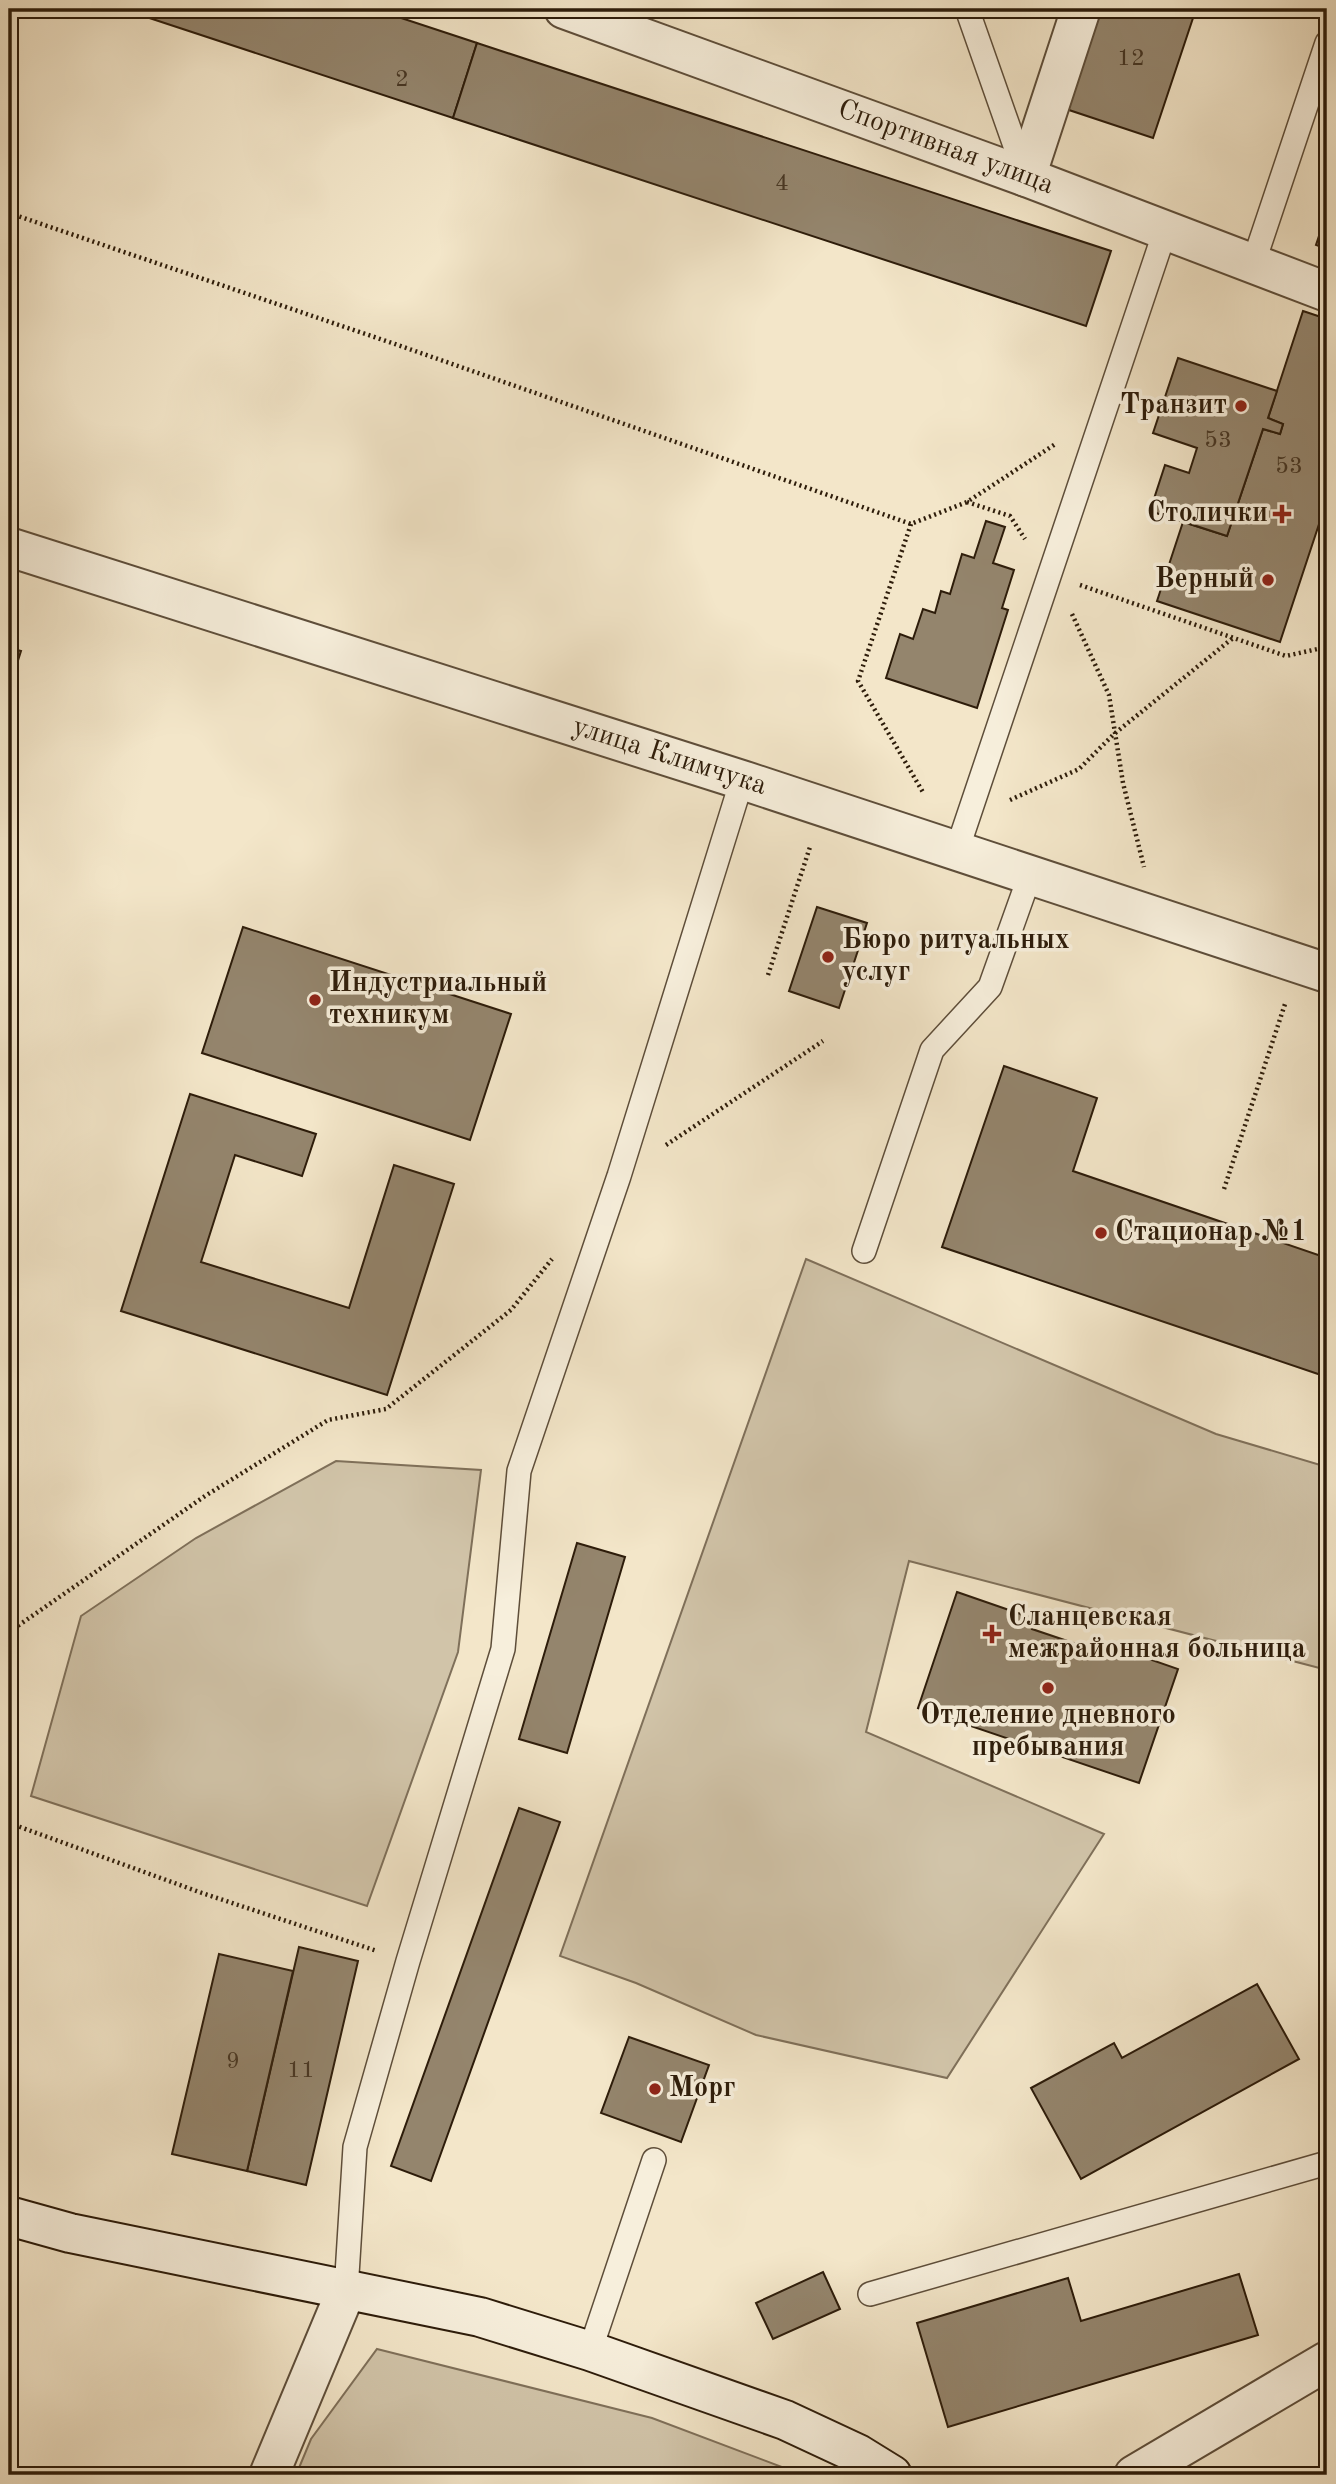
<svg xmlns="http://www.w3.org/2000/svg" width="1336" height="2484" font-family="'Old Standard TT',serif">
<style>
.green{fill:#d1c4a9;stroke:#7f705a;stroke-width:2}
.building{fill:#94856d;stroke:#2d1c0a;stroke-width:2}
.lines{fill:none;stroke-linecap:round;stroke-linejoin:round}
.lane-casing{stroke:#5e4e3a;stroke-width:26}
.street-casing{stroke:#5e4e3a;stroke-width:42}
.secondary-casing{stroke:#2d1c0a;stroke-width:42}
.path{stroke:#2d1c0a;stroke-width:4.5;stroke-dasharray:2 3.5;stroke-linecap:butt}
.lane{stroke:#f7efdc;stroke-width:23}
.street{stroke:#f7efdc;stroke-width:38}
.secondary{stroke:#f7efdc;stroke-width:38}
.poi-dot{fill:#8f2418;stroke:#f7efdc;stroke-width:2.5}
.labels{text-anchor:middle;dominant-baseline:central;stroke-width:7;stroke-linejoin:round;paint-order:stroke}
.number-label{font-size:24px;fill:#473623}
.street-label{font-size:28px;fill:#2d1c0a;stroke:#f7efdc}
.poi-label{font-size:28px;font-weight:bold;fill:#2d1c0a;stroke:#f7efdc;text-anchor:start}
</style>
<rect width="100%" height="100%" fill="#f3e6c9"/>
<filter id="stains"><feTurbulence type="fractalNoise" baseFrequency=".00286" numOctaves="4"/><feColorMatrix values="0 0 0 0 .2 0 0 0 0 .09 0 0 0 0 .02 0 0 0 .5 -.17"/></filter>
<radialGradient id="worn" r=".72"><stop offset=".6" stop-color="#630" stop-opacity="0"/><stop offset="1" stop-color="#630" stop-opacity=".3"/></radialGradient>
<!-- green -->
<g class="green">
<polygon points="806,1259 1216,1434 1327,1467 1327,1670 909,1561 866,1732 1104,1834 947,2078 756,2035 636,1983 560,1956"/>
<polygon points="336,1461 481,1470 458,1652 367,1906 31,1796 81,1616 196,1538"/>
<polygon points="377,2349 652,2418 803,2475 296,2475 311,2439"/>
</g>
<!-- building -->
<g class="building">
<polygon points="122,9 374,9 477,43 453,118"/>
<polygon points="1099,9 1196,9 1153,138 1066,109"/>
<polygon points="477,43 1111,251 1086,326 453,118"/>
<polygon points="1327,212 1327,249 1316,245"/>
<polygon points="1303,311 1327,319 1327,500 1280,642 1157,601 1183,522 1227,536 1263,429 1280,434 1283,424 1268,418"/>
<polygon points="1178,358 1277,391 1268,418 1283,424 1280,434 1263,429 1227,536 1150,511 1165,465 1189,473 1197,448 1153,433"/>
<polygon points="986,521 1005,527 993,563 1014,570 1002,608 1008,610 977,708 886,678 900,634 913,639 923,609 935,613 941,591 950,594 962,554 974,558"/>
<polygon points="9,648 21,651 9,689"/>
<polygon points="817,907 867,923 839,1008 789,991"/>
<polygon points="243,927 511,1014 470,1140 202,1053"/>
<polygon points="1004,1066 1097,1098 1073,1171 1327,1258 1327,1377 942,1247"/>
<polygon points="190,1094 316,1134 302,1176 235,1155 201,1262 349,1308 394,1165 454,1184 387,1395 121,1311"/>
<polygon points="577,1543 625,1557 567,1753 519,1739"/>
<polygon points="957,1592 1035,1619 1032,1629 1103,1653 1106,1644 1178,1669 1139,1783 918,1708"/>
<polygon points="519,1808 560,1822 431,2181 391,2166"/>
<polygon points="299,1947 358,1961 306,2185 247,2171"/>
<polygon points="219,1954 293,1971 247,2171 172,2154"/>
<polygon points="1257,1984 1299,2059 1081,2179 1031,2088 1114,2043 1122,2058"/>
<polygon points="629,2037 709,2065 681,2142 601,2113"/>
<polygon points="823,2272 840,2309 773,2339 756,2303"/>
<polygon points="1239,2274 1258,2335 948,2427 917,2323 1068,2278 1081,2321"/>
</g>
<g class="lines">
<defs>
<g id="lane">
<polyline points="967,9 1026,177"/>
<polyline points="1253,264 1327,43"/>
<polyline points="957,850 1165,231"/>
<polyline points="864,1251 932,1050 990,987 1030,875"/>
<polyline points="346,2291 355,2147 408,1961 503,1649 519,1471 619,1176 742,780"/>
<polyline points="870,2294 1327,2163"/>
<polyline points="590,2351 654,2160"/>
</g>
<g id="street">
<path id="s1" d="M564,9L1026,177L1327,292"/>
<polyline points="1026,177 1081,9"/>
<path id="s2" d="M9,547L742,780L1327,973"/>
<polyline points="269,2475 346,2291"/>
<polyline points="1134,2475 1327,2361"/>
</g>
<polyline id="secondary" points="9,2216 70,2233 480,2317 590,2351 785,2420 858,2454 892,2475"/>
</defs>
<!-- lane casing -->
<use href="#lane" class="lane-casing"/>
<!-- street casing -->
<use href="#street" class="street-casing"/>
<!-- secondary casing -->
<use href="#secondary" class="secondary-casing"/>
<!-- path -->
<g class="path">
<polyline points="9,213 392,343 911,524 967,502 1057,443"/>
<polyline points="967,502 1010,516 1025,539"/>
<polyline points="911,524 858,681 924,794"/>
<polyline points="1080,585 1286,656 1322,648"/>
<polyline points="1072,614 1109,695 1123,783 1144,867"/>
<polyline points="1010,800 1079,769 1114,734 1233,638"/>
<polyline points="768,975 810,847"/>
<polyline points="666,1145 823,1041"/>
<polyline points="1224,1189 1285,1004"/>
<polyline points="9,1632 205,1496 328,1420 386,1409 511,1310 552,1259"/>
<polyline points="9,1823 202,1893 377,1951"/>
</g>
<!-- lane -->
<use href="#lane" class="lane"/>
<!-- street -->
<use href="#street" class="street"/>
<!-- secondary -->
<use href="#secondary" class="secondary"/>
</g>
<!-- markers -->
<g class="poi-dot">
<circle cx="1241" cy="406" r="7"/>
<path d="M1278.5 503.5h7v7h7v7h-7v7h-7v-7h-7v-7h7z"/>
<circle cx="1268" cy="580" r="7"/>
<circle cx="828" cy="957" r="7"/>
<circle cx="315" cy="1000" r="7"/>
<circle cx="1101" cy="1233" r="7"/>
<path d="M988.5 1623.5h7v7h7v7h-7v7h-7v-7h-7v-7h7z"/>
<circle cx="1048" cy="1688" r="7"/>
<circle cx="655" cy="2089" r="7"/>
</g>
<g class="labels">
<!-- number labels -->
<g class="number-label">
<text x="1131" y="59">12</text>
<text x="402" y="80">2</text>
<text x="782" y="184">4</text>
<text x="1218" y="441">53</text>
<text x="1289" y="467">53</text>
<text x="233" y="2062">9</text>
<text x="301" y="2071">11</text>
</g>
<!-- street labels -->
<g class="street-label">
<text stroke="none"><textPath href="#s1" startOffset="406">Спортивная улица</textPath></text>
<text stroke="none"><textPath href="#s2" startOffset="693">улица Климчука</textPath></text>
</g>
<!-- poi labels -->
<g class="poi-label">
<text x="1227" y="406" text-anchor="end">Транзит</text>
<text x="1268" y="514" text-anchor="end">Столички</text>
<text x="1254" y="580" text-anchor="end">Верный</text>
<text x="842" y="941">Бюро ритуальных<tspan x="842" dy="32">услуг</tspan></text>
<text x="329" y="984">Индустриальный<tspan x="329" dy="32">техникум</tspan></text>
<text x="1115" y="1233">Стационар №1</text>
<text x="1008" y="1618">Сланцевская<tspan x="1008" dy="32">межрайонная больница</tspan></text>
<text x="1048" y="1716" text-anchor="middle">Отделение дневного<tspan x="1048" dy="32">пребывания</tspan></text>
<text x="669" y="2089">Морг</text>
</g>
</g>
<!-- margin -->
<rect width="1336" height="2484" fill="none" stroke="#f3e6c9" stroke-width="35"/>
<rect x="10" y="10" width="1315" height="2463" fill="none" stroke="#2d1c0a" stroke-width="3.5"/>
<rect x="18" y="18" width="1301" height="2449" fill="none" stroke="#2d1c0a" stroke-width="2"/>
<rect width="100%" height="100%" filter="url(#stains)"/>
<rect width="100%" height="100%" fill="url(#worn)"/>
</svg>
